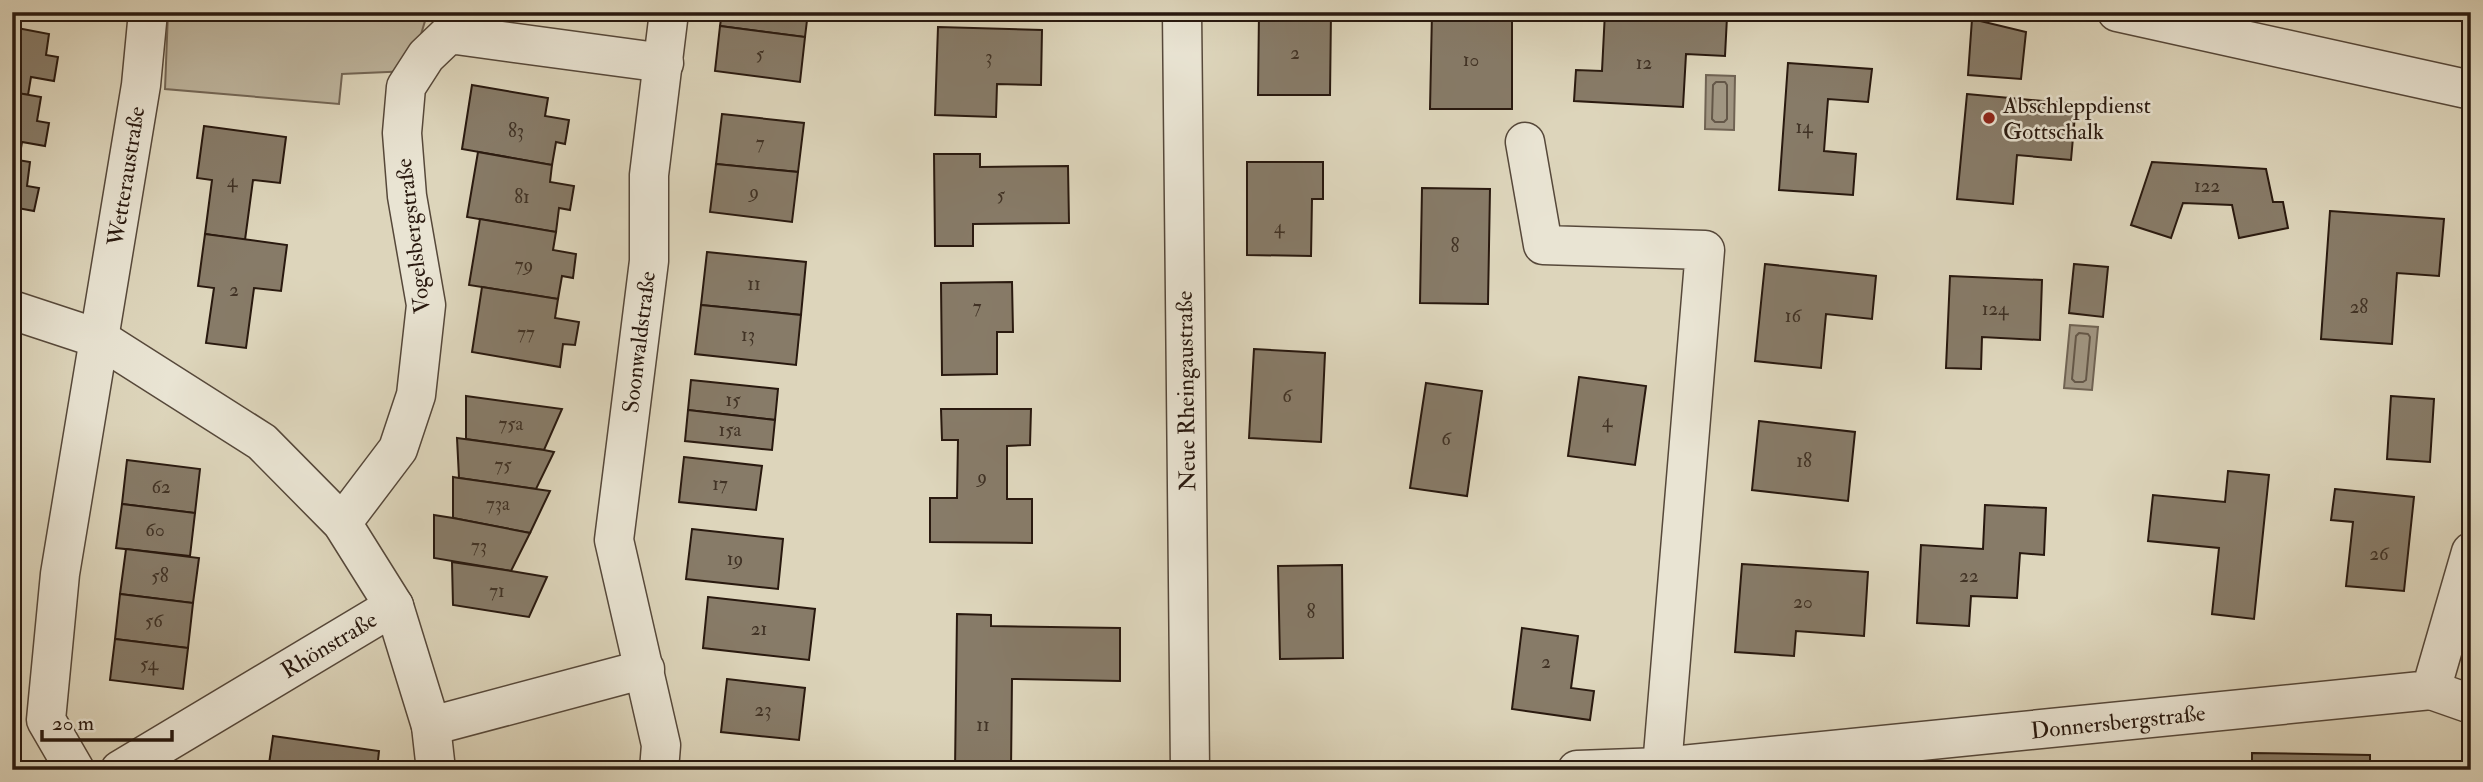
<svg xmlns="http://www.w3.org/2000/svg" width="2483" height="782" font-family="'IM FELL Double Pica',serif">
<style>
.green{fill:#beb59e;stroke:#746756;stroke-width:2}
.water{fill:#a09581;stroke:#706353;stroke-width:2}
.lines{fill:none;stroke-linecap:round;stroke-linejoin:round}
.shore{stroke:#645748;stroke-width:2}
.building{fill:#877b68;stroke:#29190f;stroke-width:2}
.minor-casing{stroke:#56483a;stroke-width:41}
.minor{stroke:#e9e4d3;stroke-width:38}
.poi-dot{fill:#8f2418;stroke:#e9e4d3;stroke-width:2.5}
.labels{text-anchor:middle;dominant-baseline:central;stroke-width:5;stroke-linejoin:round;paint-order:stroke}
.number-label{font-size:19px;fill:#403225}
.poi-label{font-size:23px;fill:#29190f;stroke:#e9e4d3;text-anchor:start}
.street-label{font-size:23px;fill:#29190f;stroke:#e9e4d3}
</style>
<rect width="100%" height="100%" fill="#ddd5bb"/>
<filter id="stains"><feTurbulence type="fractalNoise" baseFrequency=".00286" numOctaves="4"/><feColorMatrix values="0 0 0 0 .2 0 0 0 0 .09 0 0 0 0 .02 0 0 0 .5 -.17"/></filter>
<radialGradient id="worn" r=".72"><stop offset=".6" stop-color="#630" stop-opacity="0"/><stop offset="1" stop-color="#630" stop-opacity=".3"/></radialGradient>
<!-- green -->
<polygon class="green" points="168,12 355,12 425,21 410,71 342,74 339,104 165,89"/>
<!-- water -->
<g class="water">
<polygon points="1706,75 1735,76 1734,130 1705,129"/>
<polygon points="2070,325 2098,327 2092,390 2064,388"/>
</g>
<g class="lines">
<!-- shore -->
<g class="shore">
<polygon points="1716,82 1725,82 1727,85 1727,119 1724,122 1715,122 1712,119 1713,85"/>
<polygon points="2079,333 2088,334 2090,337 2086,380 2083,382 2075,382 2072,379 2076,336"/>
</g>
</g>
<!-- building -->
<g class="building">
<polygon points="12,12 19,12 16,28 12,27"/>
<polygon points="722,12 808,12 805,37 720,26"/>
<polygon points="1259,12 1331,12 1330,95 1258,95"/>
<polygon points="1432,12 1512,12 1512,109 1430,109"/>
<polygon points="1605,12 1727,17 1725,56 1686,54 1683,107 1574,101 1576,70 1602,71"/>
<polygon points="1972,19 2026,32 2021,79 1968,75"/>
<polygon points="720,26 805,37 800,82 715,71"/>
<polygon points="12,27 49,34 46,55 58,57 54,81 31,77 28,95 12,92"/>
<polygon points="938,27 1042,30 1041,85 997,84 996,117 935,115"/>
<polygon points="1788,63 1872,69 1868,102 1828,99 1824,151 1856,154 1853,195 1779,190"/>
<polygon points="472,85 548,98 545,116 569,120 565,144 556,142 552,165 462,149"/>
<polygon points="12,92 41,97 37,121 49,123 45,146 22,142 19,160 12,159"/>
<polygon points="1967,94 2076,104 2071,160 2017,155 2013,204 1957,199"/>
<polygon points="722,114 804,123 798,172 716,164"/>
<polygon points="204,126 286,137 280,183 253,180 245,240 205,234 212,180 197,178"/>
<polygon points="478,152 552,165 550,182 574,186 570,210 559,208 556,232 467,217"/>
<polygon points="934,154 980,154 980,167 1068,166 1069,223 973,224 973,246 935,246"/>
<polygon points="12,159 30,162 27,186 39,188 34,211 12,207"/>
<polygon points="1247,162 1323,162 1323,199 1312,199 1311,256 1247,255"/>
<polygon points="2152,162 2266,169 2273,202 2283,202 2288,228 2239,238 2232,205 2183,203 2171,238 2131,225"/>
<polygon points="716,164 798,172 792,222 710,212"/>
<polygon points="1422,188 1490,189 1488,304 1420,303"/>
<polygon points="2330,211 2444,219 2439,276 2397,273 2392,344 2321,339"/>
<polygon points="480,219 556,232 553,250 576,254 573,278 562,276 558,299 469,285"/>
<polygon points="205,234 287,245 281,291 254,288 246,348 206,343 214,288 198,286"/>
<polygon points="707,252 806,262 801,315 701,305"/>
<polygon points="1765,264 1876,276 1872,319 1826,314 1821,368 1755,361"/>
<polygon points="2074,264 2108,267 2103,317 2069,313"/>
<polygon points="1950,276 2042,280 2040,340 1982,337 1981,369 1946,368"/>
<polygon points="1012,282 1013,332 997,332 997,374 942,375 941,283"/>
<polygon points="482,287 558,299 555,318 579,322 575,345 563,344 560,367 472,352"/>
<polygon points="701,305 801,315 796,365 695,354"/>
<polygon points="1254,349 1325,353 1321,442 1249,438"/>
<polygon points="1579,377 1646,386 1635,465 1568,456"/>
<polygon points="691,380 778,389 775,420 688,410"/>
<polygon points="1426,383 1482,391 1467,496 1410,488"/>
<polygon points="466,396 562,409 544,450 466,439"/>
<polygon points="2391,396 2434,399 2430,462 2387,459"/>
<polygon points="941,409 1031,409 1030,445 1007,446 1007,499 1032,499 1032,543 930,542 930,498 957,498 958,440 942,440"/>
<polygon points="688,410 775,420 772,450 685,441"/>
<polygon points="1759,421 1855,432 1848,501 1752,490"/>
<polygon points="457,438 544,450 554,452 536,489 459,478"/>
<polygon points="684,457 762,466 756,510 679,502"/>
<polygon points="127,460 200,469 195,513 122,504"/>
<polygon points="2228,471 2269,475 2254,619 2212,614 2219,548 2148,541 2153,495 2225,502"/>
<polygon points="453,477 459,478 550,491 530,533 453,518"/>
<polygon points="2335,489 2414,497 2404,591 2346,586 2353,522 2331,520"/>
<polygon points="122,504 195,513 190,556 116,548"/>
<polygon points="1985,505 2046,508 2044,555 2020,553 2017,598 1971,596 1969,626 1917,623 1921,545 1983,549"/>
<polygon points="434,515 453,518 530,533 511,571 434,558"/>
<polygon points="692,529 783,539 778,589 686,579"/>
<polygon points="126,549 199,558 193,603 120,594"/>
<polygon points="452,562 511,571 547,577 529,617 453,605"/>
<polygon points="1742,564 1868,572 1864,636 1796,631 1794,656 1735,652"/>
<polygon points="1342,565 1343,658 1280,659 1278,566"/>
<polygon points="120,594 193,603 188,648 115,639"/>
<polygon points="708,597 815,609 809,660 703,648"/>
<polygon points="957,614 991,615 991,626 1120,628 1120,681 1012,679 1011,770 955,770"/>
<polygon points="1522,628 1578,636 1571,688 1594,691 1590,720 1512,709"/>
<polygon points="115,639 188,648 183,689 110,680"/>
<polygon points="727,679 805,688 799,740 721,732"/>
<polygon points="273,736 379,751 377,770 307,770 269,764"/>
<polygon points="2252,753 2370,755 2370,770 2252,770"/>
</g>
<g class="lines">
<defs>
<g id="minor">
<polyline points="1182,12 1190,770"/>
<polyline points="2117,12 2471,90"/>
<polyline points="1525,142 1543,245 1705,250 1662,767"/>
<polyline points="12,310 100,339 262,442 342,523 394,606 431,726 436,770"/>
<polyline points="342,523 398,449 416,395 426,305 407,196 402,133 406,87 426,56 449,34 664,63"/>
<polyline points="2431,690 2471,704"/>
<polyline points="431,726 645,669"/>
<polyline points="75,770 46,720 60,574 141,85 148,12"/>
<polyline points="120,770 394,606"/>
<polyline points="659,770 661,745 614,540 649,261 649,175 669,12"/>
<polyline points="1577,770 1662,767 2431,690 2471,552"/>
</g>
</defs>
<!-- minor casing -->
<use href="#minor" class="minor-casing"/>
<!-- minor -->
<use href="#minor" class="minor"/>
</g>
<!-- markers -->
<circle class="poi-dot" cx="1989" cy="118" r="7"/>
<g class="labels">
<!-- number labels -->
<g class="number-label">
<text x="1295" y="53">2</text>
<text x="760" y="54">5</text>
<text x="989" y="57">3</text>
<text x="1471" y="60">10</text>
<text x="1644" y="63">12</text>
<text x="1804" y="127">14</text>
<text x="516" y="131">83</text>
<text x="760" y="143">7</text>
<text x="232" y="181">4</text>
<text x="2207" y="186">122</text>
<text x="754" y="192">9</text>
<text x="1001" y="195">5</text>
<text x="522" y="197">81</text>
<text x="1279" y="227">4</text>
<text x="1455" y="246">8</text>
<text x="524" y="265">79</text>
<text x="754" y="284">11</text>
<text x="234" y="290">2</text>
<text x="977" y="307">7</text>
<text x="2359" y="307">28</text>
<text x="1995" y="309">124</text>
<text x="1793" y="316">16</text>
<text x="526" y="333">77</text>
<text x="748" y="335">13</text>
<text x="1287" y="396">6</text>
<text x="733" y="400">15</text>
<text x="1607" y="421">4</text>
<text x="511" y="424">75a</text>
<text x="730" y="430">15a</text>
<text x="1446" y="439">6</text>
<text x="1804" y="461">18</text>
<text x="503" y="465">75</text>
<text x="982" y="477">9</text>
<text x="720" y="484">17</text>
<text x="161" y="487">62</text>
<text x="498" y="504">73a</text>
<text x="155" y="530">60</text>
<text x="479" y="546">73</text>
<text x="2379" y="554">26</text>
<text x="735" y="559">19</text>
<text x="160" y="576">58</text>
<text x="1969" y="576">22</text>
<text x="497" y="591">71</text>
<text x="1803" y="602">20</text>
<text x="1311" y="612">8</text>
<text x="154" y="621">56</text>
<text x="759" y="629">21</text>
<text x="1546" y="662">2</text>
<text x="149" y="664">54</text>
<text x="763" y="710">23</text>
<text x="983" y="725">11</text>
</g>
<!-- poi labels -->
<g class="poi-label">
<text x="2003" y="105">Abschleppdienst<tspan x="2003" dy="26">Gottschalk</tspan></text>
</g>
<!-- street labels -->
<g class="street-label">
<text transform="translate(126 176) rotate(-81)">Wetteraustraße</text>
<text transform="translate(413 236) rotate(-97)">Vogelsbergstraße</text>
<text transform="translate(639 342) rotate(-83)">Soonwaldstraße</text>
<text transform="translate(1186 391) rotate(-91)">Neue Rheingaustraße</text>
<text transform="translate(329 645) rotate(-31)">Rhönstraße</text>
<text transform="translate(2118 722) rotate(-6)">Donnersbergstraße</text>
</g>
</g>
<!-- margin -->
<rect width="2483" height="782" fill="none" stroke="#ddd5bb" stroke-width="42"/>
<rect x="14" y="14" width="2455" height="754" fill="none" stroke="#29190f" stroke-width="3.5"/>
<rect x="21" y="21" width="2441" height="740" fill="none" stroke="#29190f" stroke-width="2"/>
<!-- scale -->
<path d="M42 730v10h130v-10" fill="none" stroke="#29190f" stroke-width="3.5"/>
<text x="52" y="730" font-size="21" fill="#29190f" stroke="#e9e4d3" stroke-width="5" paint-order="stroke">20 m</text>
<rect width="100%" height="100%" filter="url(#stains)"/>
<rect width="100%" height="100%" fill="url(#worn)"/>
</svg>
